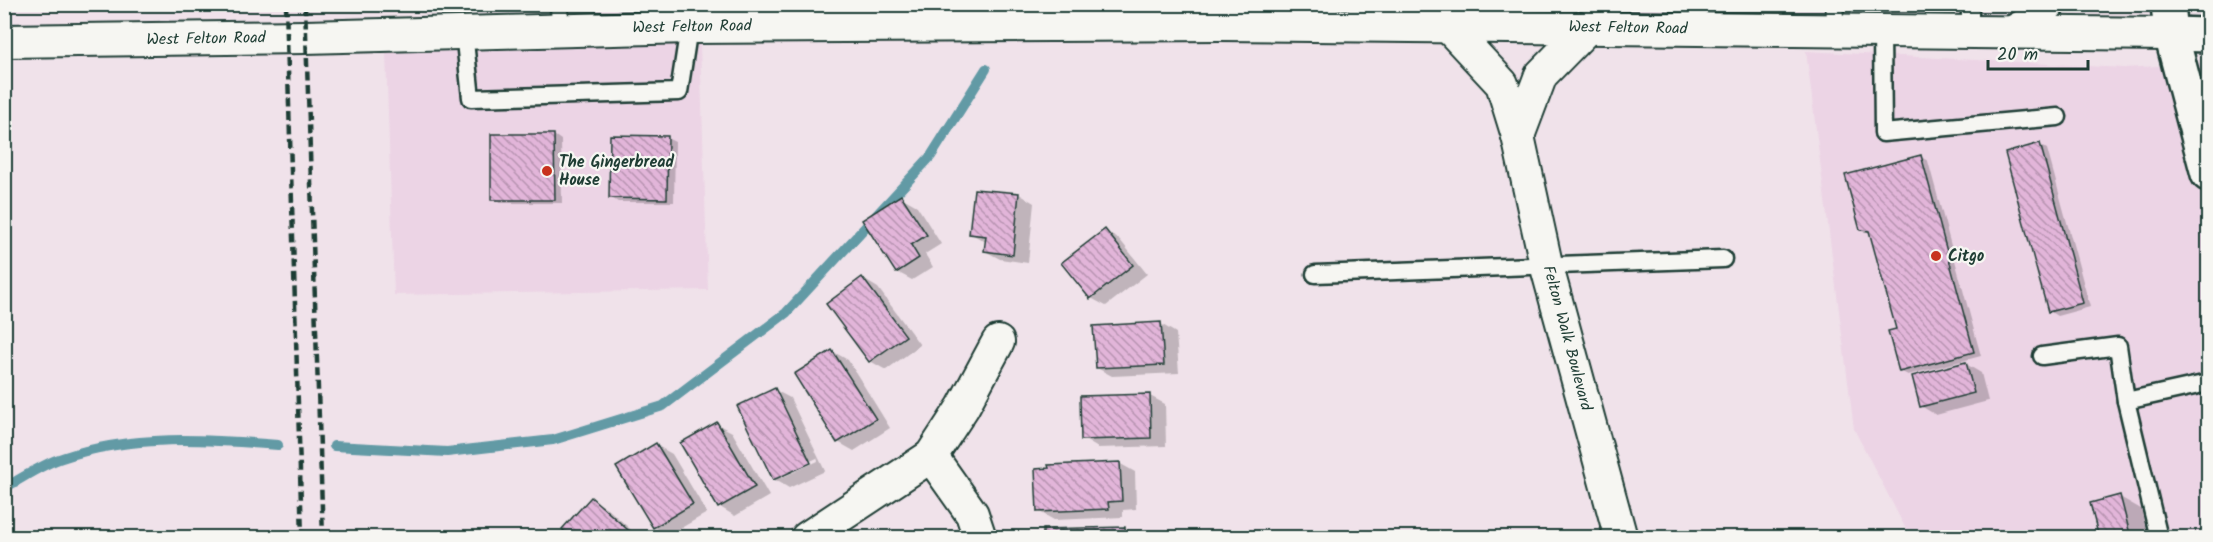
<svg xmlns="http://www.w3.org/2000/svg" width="2213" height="542" font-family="Kalam,sans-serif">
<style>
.built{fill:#ecd4e5}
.shadow{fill:#0003;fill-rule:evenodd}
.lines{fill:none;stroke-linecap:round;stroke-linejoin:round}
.stream{stroke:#629aa5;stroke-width:10}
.building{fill:url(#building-back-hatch);stroke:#1f3d34;stroke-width:1.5}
.lane-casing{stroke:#1f3d34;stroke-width:21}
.street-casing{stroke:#1f3d34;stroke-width:36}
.secondary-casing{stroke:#1f3d34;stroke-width:38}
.lane{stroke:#f6f6f2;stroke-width:16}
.street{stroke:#f6f6f2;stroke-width:32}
.secondary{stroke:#f6f6f2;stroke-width:33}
.rail{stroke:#1f3d34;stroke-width:4.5;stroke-dasharray:9 4.5;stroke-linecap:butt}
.poi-dot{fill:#c8321e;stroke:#f6f6f2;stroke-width:2}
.labels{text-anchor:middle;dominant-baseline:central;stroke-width:4.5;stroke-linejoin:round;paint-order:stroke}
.street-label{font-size:16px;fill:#1f3d34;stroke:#f6f6f2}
.poi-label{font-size:16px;font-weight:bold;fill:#1f3d34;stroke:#f6f6f2;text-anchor:start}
</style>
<defs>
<pattern id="building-back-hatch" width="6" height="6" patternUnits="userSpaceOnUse" patternTransform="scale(1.5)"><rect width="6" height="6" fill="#e2b5d9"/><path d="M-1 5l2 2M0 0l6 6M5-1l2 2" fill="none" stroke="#b794b1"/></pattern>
</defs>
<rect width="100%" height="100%" fill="#f0e2ea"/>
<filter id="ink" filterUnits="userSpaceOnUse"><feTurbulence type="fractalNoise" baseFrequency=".0167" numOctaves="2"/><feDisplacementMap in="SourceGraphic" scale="12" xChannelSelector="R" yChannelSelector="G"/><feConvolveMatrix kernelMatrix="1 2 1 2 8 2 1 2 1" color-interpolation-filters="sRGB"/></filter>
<g filter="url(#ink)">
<!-- built -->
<g class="built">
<polygon points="700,44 708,290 394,295 386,53"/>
<polygon points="1806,51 2124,68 2208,63 2208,537 1910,537 1854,429"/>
</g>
<!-- shadow -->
<g class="shadow">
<polygon points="554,135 561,140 562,203 500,203 492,199"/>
<polygon points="667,138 675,142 674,202 618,202 610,197"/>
<polygon points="2040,145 2047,149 2090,307 2057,316 2049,311"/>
<polygon points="1921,157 1928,161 1981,356 1908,375 1900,371 1898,331 1872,234 1861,229"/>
<polygon points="975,190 1019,194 1034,203 1028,263 1000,259 985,251 986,242 970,233"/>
<polygon points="901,197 917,206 941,244 925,254 933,267 912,280 897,272"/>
<polygon points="1105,231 1120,240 1147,274 1106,306 1091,298"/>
<polygon points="863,279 878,288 920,345 886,370 870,361 828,304"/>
<polygon points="1161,324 1176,333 1179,373 1112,376 1097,368"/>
<polygon points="832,351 848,360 890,428 854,451 838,442"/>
<polygon points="1966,364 1981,373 1988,401 1936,415 1921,406"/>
<path d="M775,390L790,398L825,471L789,488L774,479ZM817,458L818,461L781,478V475Z"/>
<polygon points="1150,396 1165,404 1166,446 1098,448 1083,439"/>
<polygon points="717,424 732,432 769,496 735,516 720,507 682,444"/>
<polygon points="656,445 672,454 707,513 669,535 654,527"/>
<polygon points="1119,463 1135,472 1136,509 1123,510 1123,517 1054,520 1038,511"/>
<polygon points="2120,497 2141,509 2148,538 2101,538"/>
<polygon points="591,499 607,508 640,538 574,538"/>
<polygon points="1125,528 1140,538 1044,538"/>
</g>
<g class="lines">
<!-- stream -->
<g class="stream">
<polyline points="334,446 447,452 553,440 663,406 786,313 931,156 986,69"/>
<path d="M4,488C23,478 42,464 62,458C132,434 206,439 278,445"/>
</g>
</g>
<!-- building -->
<g class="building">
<polygon points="491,134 554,134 555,200 491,200"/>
<polygon points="610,135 668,136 667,199 609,198"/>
<polygon points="2040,143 2083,303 2048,312 2005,153"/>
<polygon points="1921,155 1974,352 1899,372 1888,331 1896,329 1869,231 1860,230 1845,175"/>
<polygon points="974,189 1019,193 1013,255 984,251 986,236 969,234"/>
<polygon points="901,195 927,235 911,245 919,258 896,273 862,220"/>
<polygon points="1105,229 1133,265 1090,299 1061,263"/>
<polygon points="862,277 906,336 869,362 826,304"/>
<polygon points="1161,322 1164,365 1096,368 1093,326"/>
<polygon points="832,350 876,419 837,443 794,374"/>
<polygon points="1966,362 1974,393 1920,407 1912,376"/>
<polygon points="775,388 811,463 773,480 737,406"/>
<polygon points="1150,394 1151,438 1081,440 1080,396"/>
<polygon points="717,422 755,487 718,508 680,443"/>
<polygon points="656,443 693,504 653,528 616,467"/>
<polygon points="1120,462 1122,501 1108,502 1109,509 1037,512 1035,469 1049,468 1048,465"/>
<polygon points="2120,495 2131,538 2099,538 2090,503"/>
<polygon points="591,497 637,538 571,538 562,529"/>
<polygon points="1125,527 1126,538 1043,538 1043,529"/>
</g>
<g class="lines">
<defs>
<g id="lane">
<polyline points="559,4 560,30"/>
<polyline points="1834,4 1836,31"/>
<polyline points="1882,31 1883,133 2058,117"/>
<polyline points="464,32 471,98 679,92 689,27"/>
<polyline points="1970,33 1970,4"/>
<polyline points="1315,274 1723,259"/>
<polyline points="2042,356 2118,346 2126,401 2159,538"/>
<polyline points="2126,401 2208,383"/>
</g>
<g id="street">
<polyline points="1447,25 1502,84 1518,136 1541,75 1588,27"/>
<polyline points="4,41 305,37 689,27 1220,24 2171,34"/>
<polyline points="1518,136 1546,264 1621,538"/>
<polyline points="931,456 972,514 980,538"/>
<polyline points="807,538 931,456 963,407 998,342"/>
</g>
<g id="secondary">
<polyline points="2168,4 2171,34 2208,174"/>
<polyline points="2012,33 2026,25 2048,4"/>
<polyline points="2171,34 2208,35"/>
</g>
</defs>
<!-- lane casing -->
<use href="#lane" class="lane-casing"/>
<!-- street casing -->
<use href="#street" class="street-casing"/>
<!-- secondary casing -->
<use href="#secondary" class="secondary-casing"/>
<!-- lane -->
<use href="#lane" class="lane"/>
<!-- street -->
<use href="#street" class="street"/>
<!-- secondary -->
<use href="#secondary" class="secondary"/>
<!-- rail -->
<g class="rail">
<polyline points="286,4 302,538"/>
<polyline points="305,4 323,538"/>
</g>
</g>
</g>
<!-- markers -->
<g class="poi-dot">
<circle cx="547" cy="171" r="6"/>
<circle cx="1936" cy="256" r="6"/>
</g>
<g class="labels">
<!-- street labels -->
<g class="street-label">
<text transform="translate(692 27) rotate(-1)">West Felton Road</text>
<text transform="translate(1628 28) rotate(1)">West Felton Road</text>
<text transform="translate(206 39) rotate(-1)">West Felton Road</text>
<text transform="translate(1567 338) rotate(75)">Felton Walk Boulevard</text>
</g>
<!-- poi labels -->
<g class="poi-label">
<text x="559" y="162">The Gingerbread<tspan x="559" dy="18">House</tspan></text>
<text x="1948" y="256">Citgo</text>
</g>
</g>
<!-- margin -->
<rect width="2213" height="542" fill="none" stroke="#f6f6f2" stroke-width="24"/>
<rect x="12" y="12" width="2189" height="518" fill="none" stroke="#1f3d34" stroke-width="2" filter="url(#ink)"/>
<!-- scale -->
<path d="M1988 60v9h100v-9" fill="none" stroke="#1f3d34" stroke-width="3"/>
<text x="1997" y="60" font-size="18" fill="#1f3d34" stroke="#f6f6f2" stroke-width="4.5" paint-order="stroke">20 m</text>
</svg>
